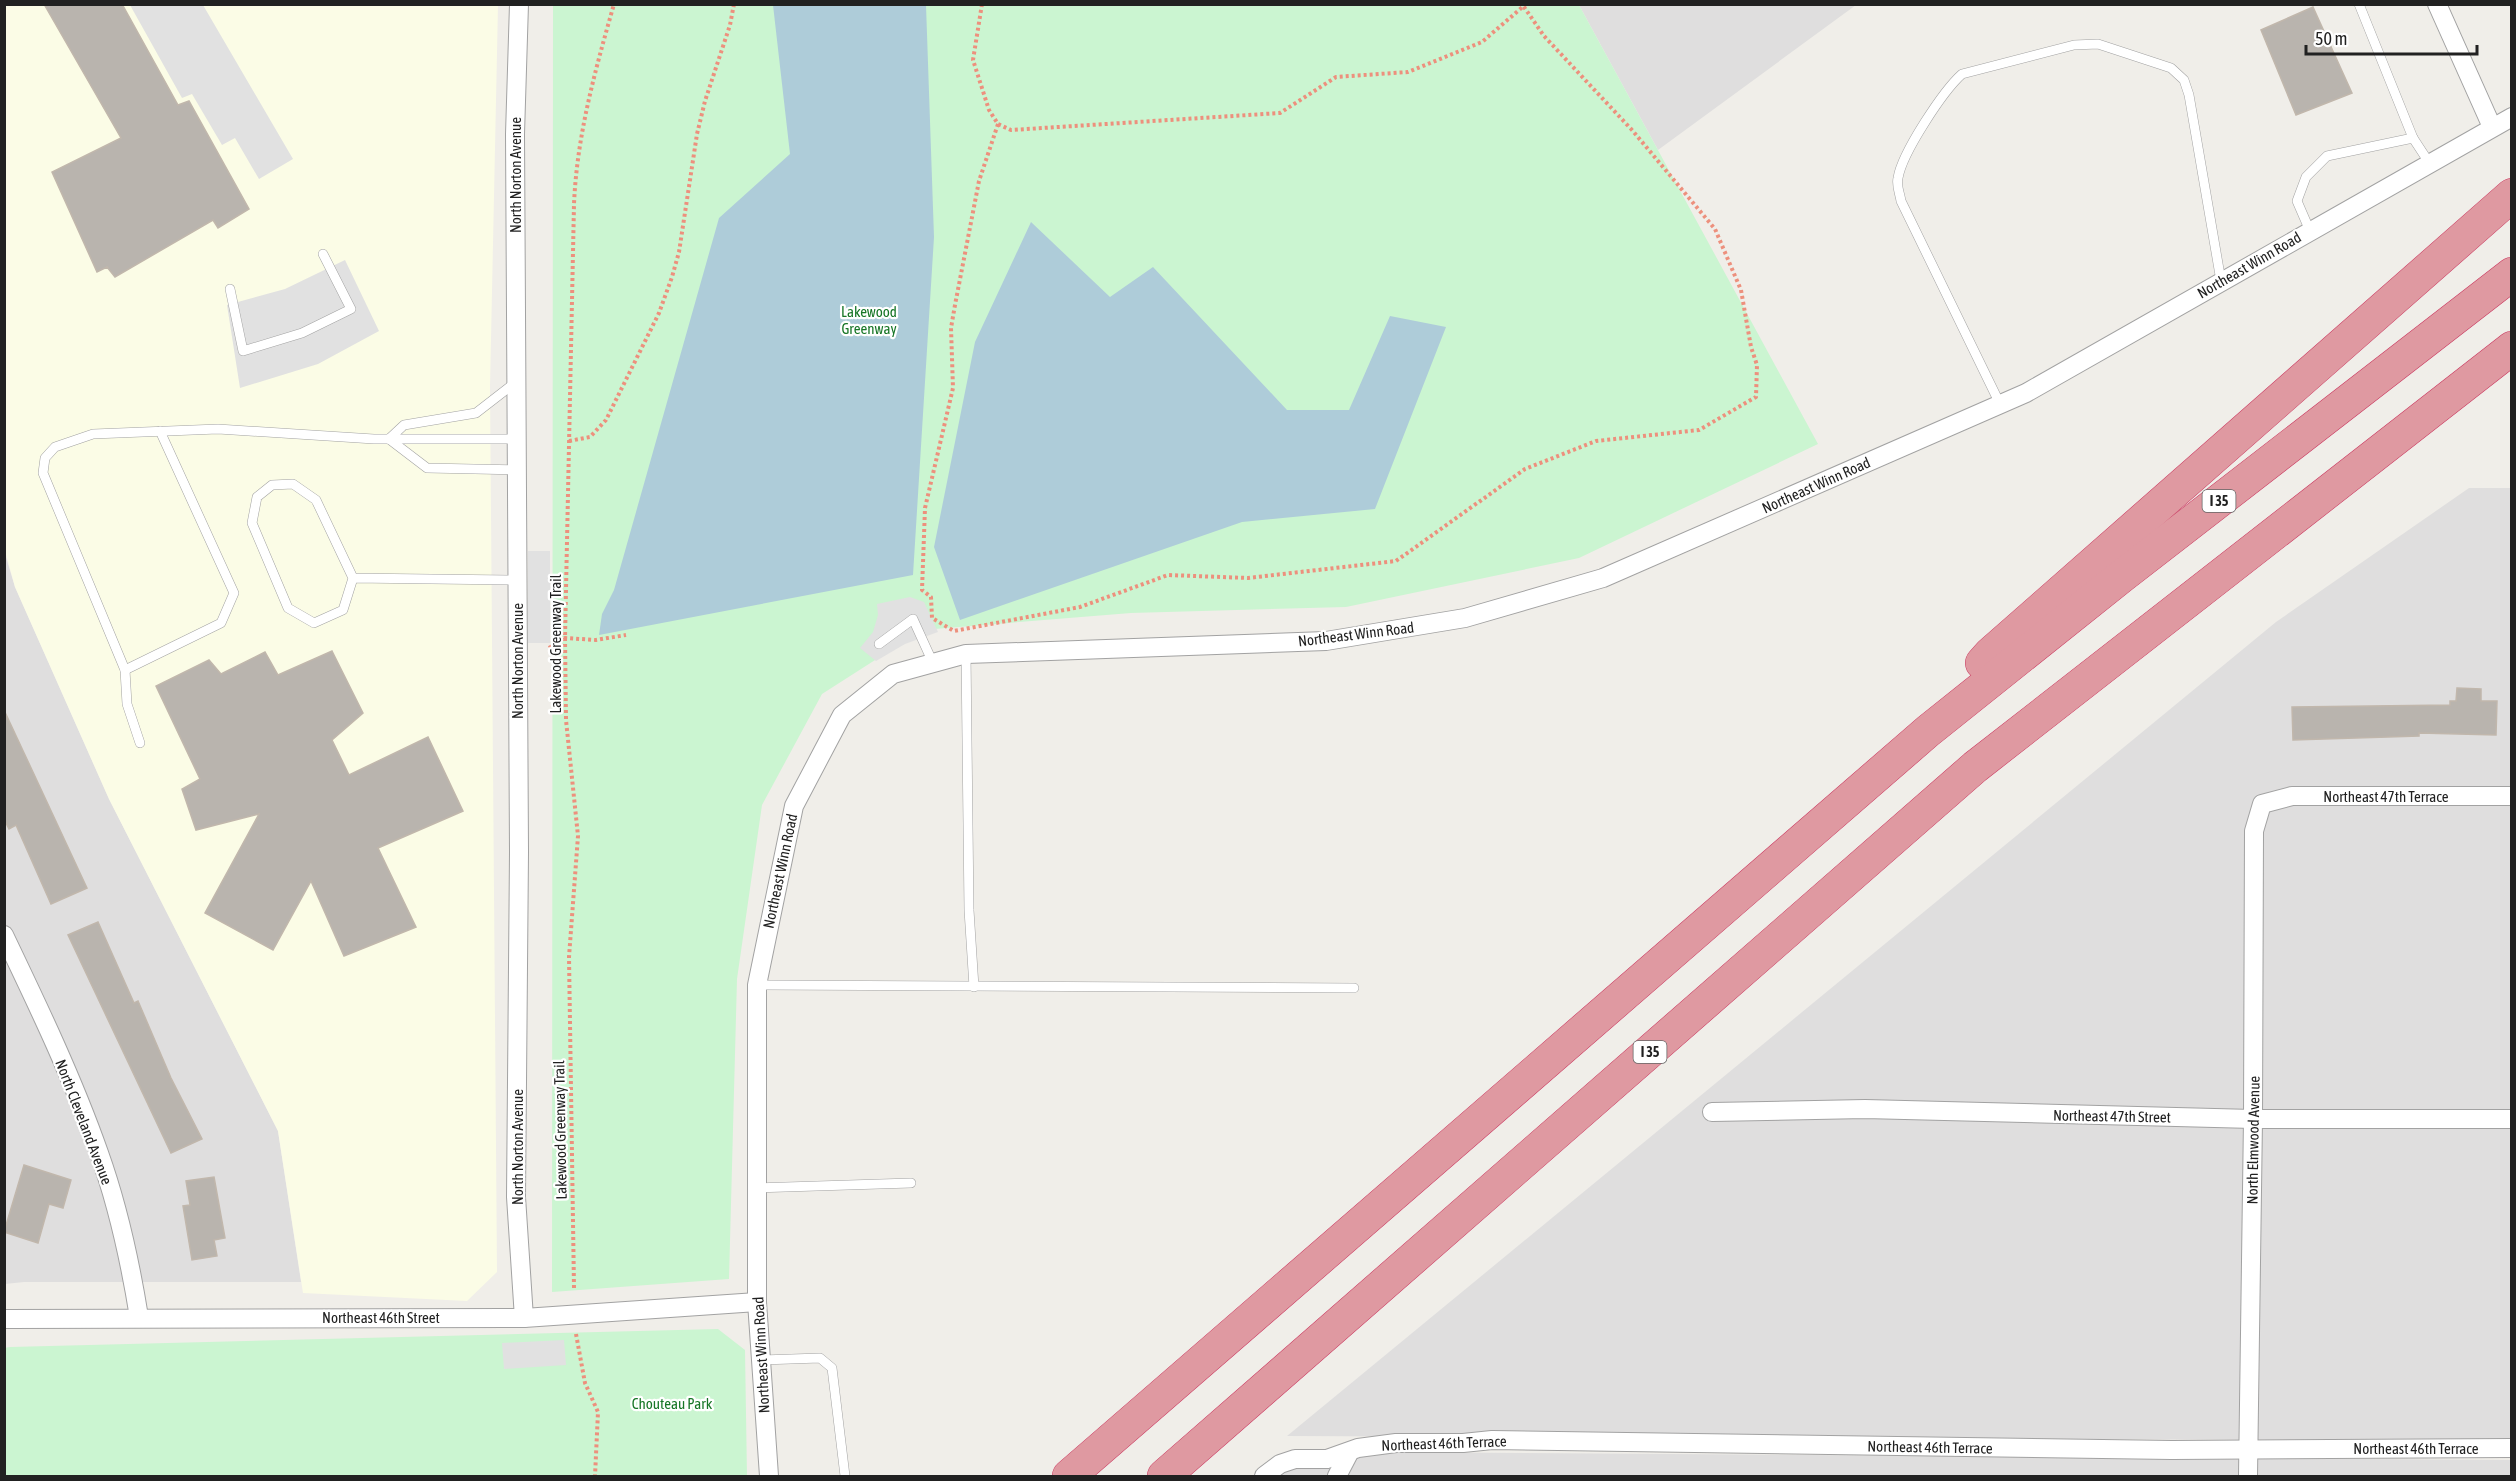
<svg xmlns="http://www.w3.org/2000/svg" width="2516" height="1481" font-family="'Asap Condensed',sans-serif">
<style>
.residential{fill:#dfdede}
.education{fill:#fbfce6}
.park{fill:#cbf5d1}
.parking{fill:#e1e1e1}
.water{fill:#aeccd9}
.building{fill:#b9b4ae;stroke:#c1b7ac;stroke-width:1.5}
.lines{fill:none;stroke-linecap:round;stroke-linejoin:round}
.service-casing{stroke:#a2a2a2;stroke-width:10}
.minor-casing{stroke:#a2a2a2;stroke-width:20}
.motorway-casing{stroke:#ca3a61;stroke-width:34}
.path{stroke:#ed907d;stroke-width:4;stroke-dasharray:3 3;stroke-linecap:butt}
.service{stroke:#fff;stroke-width:9}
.minor{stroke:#fff;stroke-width:18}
.motorway{stroke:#df99a1;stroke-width:33}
.labels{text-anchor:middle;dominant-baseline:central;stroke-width:4.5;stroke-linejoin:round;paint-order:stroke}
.shield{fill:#fff;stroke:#646464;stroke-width:1.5}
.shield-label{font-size:14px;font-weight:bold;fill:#212121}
.street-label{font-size:15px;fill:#212121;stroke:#fff}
.park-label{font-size:15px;fill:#177626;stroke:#fff}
</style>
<rect width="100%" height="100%" fill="#f0eee9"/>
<!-- residential -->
<g class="residential">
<polygon points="1579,5 1856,5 1658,150"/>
<polygon points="2469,488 2511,488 2511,1441 1287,1436 2276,622"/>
<polygon points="4,551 15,587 109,799 278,1131 301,1282 24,1282 5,1284"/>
<polygon points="1384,1452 2512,1460 2511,1476 1278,1476 1285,1470 1307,1465"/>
</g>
<!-- education -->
<polygon class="education" points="5,5 498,5 490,387 497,1272 467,1301 303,1293 278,1131 109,799 15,587 5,551"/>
<!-- park -->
<g class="park">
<polygon points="553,5 1579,5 1818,444 1579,558 1346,607 1131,613 922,630 822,694 762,805 737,979 729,1279 552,1292"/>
<polygon points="718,1329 745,1350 747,1476 5,1476 4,1348 10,1347"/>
</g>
<!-- parking -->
<g class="parking">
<polygon points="130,5 203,5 293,159 259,179 235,138 222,145 192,94 182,98"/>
<polygon points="345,260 379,331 318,364 240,388 227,305 285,289"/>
<rect x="528" y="551" width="22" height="92"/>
<polygon points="910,597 924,602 938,632 905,644 876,661 860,648 873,632 878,615 877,604"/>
<polygon points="564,1340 566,1365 504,1369 502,1343"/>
</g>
<!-- water -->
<g class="water">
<polygon points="773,5 926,5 934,237 913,575 599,635 602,614 614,590 719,218 790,154"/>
<polygon points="1031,222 1110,297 1153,267 1287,410 1349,410 1390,316 1446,327 1375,509 1242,522 960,620 934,547 975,342"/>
</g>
<!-- building -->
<g class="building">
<polygon points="44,4 122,4 178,105 189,101 249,209 218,228 213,220 115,277 107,267 97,272 52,172 121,138"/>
<polygon points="2313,7 2352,93 2296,115 2261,30"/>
<polygon points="332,651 363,713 332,740 349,775 428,737 463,811 378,848 416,927 344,956 311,881 273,950 205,913 259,814 196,830 182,789 200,779 156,686 209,660 221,674 265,652 278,675"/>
<polygon points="2457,688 2481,689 2481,701 2497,701 2496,735 2419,733 2419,736 2293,740 2292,707 2450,705 2450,701 2456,701"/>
<polygon points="4,710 87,888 51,904 16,825 9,829 4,819"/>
<polygon points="98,922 134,1003 138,1001 171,1078 202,1139 171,1153 68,935"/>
<polygon points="24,1165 71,1180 63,1208 49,1204 38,1243 4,1232"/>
<polygon points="214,1177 225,1238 214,1240 217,1256 192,1260 183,1206 190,1205 186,1181"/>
</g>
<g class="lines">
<defs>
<g id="service">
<polyline points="2359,4 2413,138"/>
<polyline points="2310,231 2297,201 2306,177 2327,156 2413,138 2430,164"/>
<polyline points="230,289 243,351 302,333 351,309 323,254"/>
<path d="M2000,404L1901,201C1900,194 1896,185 1898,178C1902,153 1943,91 1962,74L2074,45L2098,44L2171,68L2184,80L2189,95L2221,281"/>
<polyline points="389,439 404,425 476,413 516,382"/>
<polyline points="389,439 427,468 516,470"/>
<polyline points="353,578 343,610 314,623 288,608 252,523 257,497 272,485 293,484 316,500 353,578 517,580"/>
<polyline points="879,644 913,619 933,663"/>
<polyline points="966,654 969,910 974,987"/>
<polyline points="125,670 221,623 234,593 160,431"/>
<polyline points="140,743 127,704 125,670 43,473 45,458 55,447 93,434 218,429 374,439 516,439"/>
<polyline points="757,985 1354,988"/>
<polyline points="756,1188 911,1183"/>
<polyline points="760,1360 820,1358 832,1368 845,1476"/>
</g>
<g id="minor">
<polyline points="519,4 515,134 519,852 516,1197 524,1318"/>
<polyline points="2437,4 2492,127"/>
<path d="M4,935C38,1006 73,1079 99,1153C118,1206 130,1261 139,1317"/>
<polyline points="1712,1112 1865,1109 2253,1119 2512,1119"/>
<polyline points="4,1319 524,1318 757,1302"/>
<polyline points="769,1476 757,1302 757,985 794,806 842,715 893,674 966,654 1326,641 1465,618 1603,578 2026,393 2512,117"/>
<polyline points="1264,1476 1280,1464 1295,1459 1327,1459 1358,1448 1396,1443 1463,1443 1492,1440 2172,1450 2512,1448"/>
<polyline points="1337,1476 1349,1453"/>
<polyline points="2248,1476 2253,1119 2254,831 2262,804 2292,796 2512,796"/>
</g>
<g id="motorway">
<polyline points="1982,663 1990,654 2512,195"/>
<polyline points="1069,1476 1928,731 2122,576 2512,274"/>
<polyline points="1164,1476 1975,767 2512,348"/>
</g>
</defs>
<!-- service casing -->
<use href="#service" class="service-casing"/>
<!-- minor casing -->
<use href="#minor" class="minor-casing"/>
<!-- motorway casing -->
<use href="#motorway" class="motorway-casing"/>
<!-- path -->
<g class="path">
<polyline points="982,4 973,60 989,110 998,124 1011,130 1280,113 1336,77 1408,72 1482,42 1526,4"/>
<polyline points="998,124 979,181 955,305 951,328 953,388 925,508 922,590 931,597 932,618 954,631 1080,607 1168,575 1248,578 1396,561 1525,469 1596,441 1699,430 1756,397 1757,365 1751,347 1741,290 1715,229 1632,130 1544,36 1522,4"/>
<polyline points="569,441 590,437 606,420 659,313 672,277 679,252 697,134 705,101 730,25 734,4"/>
<polyline points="549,648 565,638 596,640 626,635"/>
<path d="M574,1288L569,957L578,836L566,720L565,638L574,204C577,135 595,71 614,4"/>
<polyline points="576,1334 585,1383 598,1412 595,1476"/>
</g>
<!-- service -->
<use href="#service" class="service"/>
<!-- minor -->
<use href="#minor" class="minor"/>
<!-- motorway -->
<use href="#motorway" class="motorway"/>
</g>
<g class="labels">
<!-- shield labels -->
<g class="shield">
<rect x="2202.5" y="490" width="33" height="22" rx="4.5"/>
<rect x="1633.5" y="1041" width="33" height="22" rx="4.5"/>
</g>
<g class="shield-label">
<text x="2219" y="501">I 35</text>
<text x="1650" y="1052">I 35</text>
</g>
<!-- street labels -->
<g class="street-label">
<text transform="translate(515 175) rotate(-90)">North Norton Avenue</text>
<text transform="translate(2249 265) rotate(-30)">Northeast Winn Road</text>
<text transform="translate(1816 485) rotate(-24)">Northeast Winn Road</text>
<text transform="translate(1356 634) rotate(-7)">Northeast Winn Road</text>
<text transform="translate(555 644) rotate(-90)">Lakewood Greenway Trail</text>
<text transform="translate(517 661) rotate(-90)">North Norton Avenue</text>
<text x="2386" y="796">Northeast 47th Terrace</text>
<text transform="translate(780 871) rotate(-78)">Northeast Winn Road</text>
<text transform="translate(2112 1116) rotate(1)">Northeast 47th Street</text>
<text transform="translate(84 1122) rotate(69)">North Cleveland Avenue</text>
<text transform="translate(560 1130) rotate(-91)">Lakewood Greenway Trail</text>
<text transform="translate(2253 1140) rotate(-89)">North Elmwood Avenue</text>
<text transform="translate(517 1147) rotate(-90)">North Norton Avenue</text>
<text x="381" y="1317">Northeast 46th Street</text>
<text transform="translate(761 1355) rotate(-93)">Northeast Winn Road</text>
<text transform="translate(1444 1443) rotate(-2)">Northeast 46th Terrace</text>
<text transform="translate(1930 1447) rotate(1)">Northeast 46th Terrace</text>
<text x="2416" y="1448">Northeast 46th Terrace</text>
</g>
<!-- park labels -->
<g class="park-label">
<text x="869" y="311">Lakewood<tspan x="869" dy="17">Greenway</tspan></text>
<text x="672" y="1403">Chouteau Park</text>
</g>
</g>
<!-- border -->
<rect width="2516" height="1481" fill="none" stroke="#212121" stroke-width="12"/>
<!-- scale -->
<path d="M2306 45v9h171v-9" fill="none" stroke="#212121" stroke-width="3"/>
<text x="2315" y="45" font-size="18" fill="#212121" stroke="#ffffff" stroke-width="4.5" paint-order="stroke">50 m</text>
</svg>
